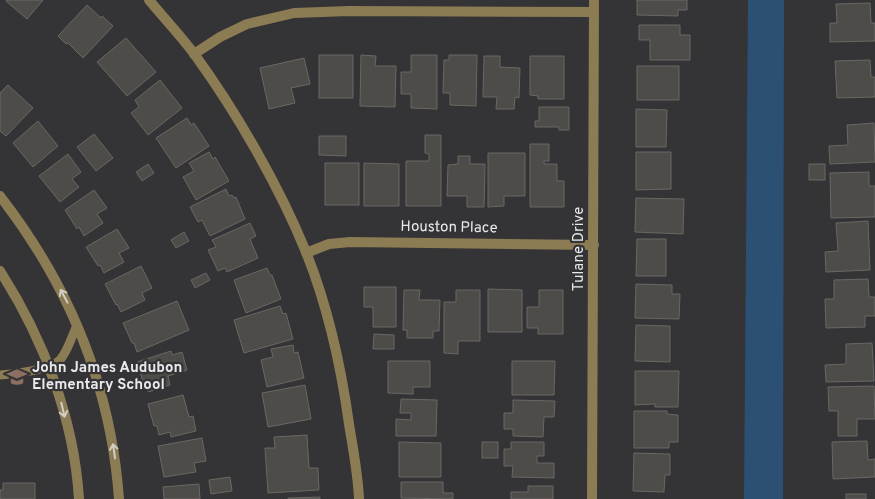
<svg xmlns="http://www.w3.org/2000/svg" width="875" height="499" font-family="Overpass,sans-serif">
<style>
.water{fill:#2c5074}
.building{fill:#4e4c49;stroke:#6a6764}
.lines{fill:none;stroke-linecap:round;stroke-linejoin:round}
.service{stroke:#8c7c54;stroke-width:9}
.minor{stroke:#8c7c54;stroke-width:10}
.oneway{stroke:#d2cec5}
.labels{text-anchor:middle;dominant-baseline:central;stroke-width:4.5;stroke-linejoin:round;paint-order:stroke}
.street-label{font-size:15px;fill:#e9e9eb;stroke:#343336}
.poi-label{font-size:15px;font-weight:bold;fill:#e9e9eb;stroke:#343336;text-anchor:start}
</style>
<rect width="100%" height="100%" fill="#343336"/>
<!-- water -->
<polygon class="water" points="748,0 784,0 783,499 744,499"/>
<!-- building -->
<g class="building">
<polygon points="7,0 43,0 27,19 6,1"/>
<polygon points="637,0 687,0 687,10 678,10 678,16 637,15"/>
<polygon points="870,3 871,23 875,23 875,41 830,42 830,23 837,23 836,4"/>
<polygon points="87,5 101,18 102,16 113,26 83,58 68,43 66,44 58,36"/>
<polygon points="639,25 680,25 680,35 690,35 690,60 650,60 650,40 639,40"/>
<polygon points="126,38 156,72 127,96 97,62"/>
<rect x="319" y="55" width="34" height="43"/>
<polygon points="361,55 376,56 375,66 396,66 395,107 360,106"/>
<polygon points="411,55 437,55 437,109 411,108 411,94 401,94 401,72 411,72"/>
<polygon points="449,55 477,55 476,106 450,105 450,93 443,93 444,60 449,60"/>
<polygon points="484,56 500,56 500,67 520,68 519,98 515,97 514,109 496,109 497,97 483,97"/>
<polygon points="530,56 564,56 564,99 538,99 538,96 530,95"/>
<polygon points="304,58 310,84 291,88 295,103 269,109 260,68"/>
<polygon points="870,60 871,77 875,77 875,97 837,98 835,61"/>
<rect x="637" y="66" width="42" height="34"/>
<polygon points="160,80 182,108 148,135 131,113 139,107 135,100"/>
<polygon points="8,85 33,108 6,136 0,131 0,93"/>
<polygon points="539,107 569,107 569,130 559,130 559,127 535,127 535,121 539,121"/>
<polygon points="636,109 667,110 666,147 636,147"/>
<polygon points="187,118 191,125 194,123 209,146 176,168 156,138"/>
<polygon points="38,121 58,146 33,167 13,143"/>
<polygon points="874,123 875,162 830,164 829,146 848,145 847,125"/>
<polygon points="94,134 113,158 96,171 77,147"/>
<polygon points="425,135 441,135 441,206 406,206 406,161 429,161 429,154 425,153"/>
<polygon points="319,136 346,136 346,156 319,155"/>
<polygon points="530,144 549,144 549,161 544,161 544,164 557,164 557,181 564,181 564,207 530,207"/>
<polygon points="209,152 213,159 215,157 229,181 196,200 183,177 194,171 189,163"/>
<polygon points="636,152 671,152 671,189 636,190"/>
<polygon points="488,153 525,153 525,196 504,196 504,206 488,207"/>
<polygon points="68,154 81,172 72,179 79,187 60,202 39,176"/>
<polygon points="458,156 470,156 470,164 485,164 484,207 467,207 467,196 447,196 448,165 458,164"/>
<rect x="325" y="163" width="34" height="42"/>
<polygon points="364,163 399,164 399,206 364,206"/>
<polygon points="148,164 154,173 142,181 136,172"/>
<rect x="809" y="164" width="16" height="16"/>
<polygon points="869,172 869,186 875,186 875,217 831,218 830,173"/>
<polygon points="226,189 229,196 232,195 234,198 236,197 245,219 210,236 202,220 198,222 190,207"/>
<polygon points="94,190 107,208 97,214 103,223 84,236 79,227 77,229 65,210"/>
<polygon points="636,198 684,199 683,234 635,232"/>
<polygon points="868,221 870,270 826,272 825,252 838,251 836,223"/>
<polygon points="250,223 256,236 250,239 258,258 227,272 225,268 218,271 208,250 216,247 212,240"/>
<polygon points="117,229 129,248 119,253 124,262 104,273 100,265 98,266 86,247"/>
<polygon points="184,232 189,241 176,248 171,240"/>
<polygon points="637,239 666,239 666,276 636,276"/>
<polygon points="141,266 152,288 142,293 145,300 121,312 117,304 116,305 105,284"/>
<polygon points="267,268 270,275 272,275 281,299 246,313 234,280"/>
<polygon points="206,273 210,280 195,288 191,280"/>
<polygon points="868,279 869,297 875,297 875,316 865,316 865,327 826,328 825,299 834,299 834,280"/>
<polygon points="636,284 672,285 672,294 680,294 679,319 635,318"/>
<polygon points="364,287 396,287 396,327 373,327 373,307 364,307"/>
<polygon points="488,289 522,290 522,332 488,332"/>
<polygon points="404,290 420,290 419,300 440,300 439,331 433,331 433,338 407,338 407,330 403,330"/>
<polygon points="456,290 480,290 480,341 458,341 458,354 444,353 444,302 456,302"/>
<polygon points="539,290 563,290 563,334 538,334 538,328 527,328 527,307 539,307"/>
<polygon points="177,301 189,330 137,352 134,343 132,343 123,323"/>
<polygon points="280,306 283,314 286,313 293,339 244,353 234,320"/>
<polygon points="636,325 670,326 670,362 635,361"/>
<polygon points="374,334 394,335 394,349 373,349"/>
<polygon points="872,343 874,381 826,382 825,365 846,364 846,344"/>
<polygon points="293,345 294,353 298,352 304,378 267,387 261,360 273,357 271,349"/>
<polygon points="171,351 172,355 182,352 187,370 168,376 170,385 148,392 146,384 144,385 137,362"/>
<polygon points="388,361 430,361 430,387 413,387 413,394 388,393"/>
<polygon points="512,361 555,361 554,395 512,395"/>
<polygon points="635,371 679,371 678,407 655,407 655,404 635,405"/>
<polygon points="305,385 311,419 268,427 262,393"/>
<polygon points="874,386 875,419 857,419 857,436 838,436 838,411 829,411 828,387"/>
<polygon points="183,395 189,417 193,416 196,431 171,437 170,432 159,435 157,426 154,426 148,404"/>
<polygon points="401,399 437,400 436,436 396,436 396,419 411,420 411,413 400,413"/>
<polygon points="513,400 555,401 554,417 544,417 543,437 513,436 513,429 504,429 504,413 513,413"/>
<polygon points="634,411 667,411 667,414 678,415 678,442 669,442 669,448 634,448"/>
<polygon points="307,435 309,468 318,468 319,490 268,493 265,448 275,448 274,437"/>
<polygon points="202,438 206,461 194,463 196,472 164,477 158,446"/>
<polygon points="867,441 868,460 875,459 875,477 833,479 832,442"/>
<polygon points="399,442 441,443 441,477 399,477"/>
<rect x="482" y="442" width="16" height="16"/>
<polygon points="511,442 544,442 544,456 537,456 537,463 554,463 554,478 512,477 513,466 504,466 504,449 511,449"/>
<polygon points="634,453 670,454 670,475 665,475 664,492 633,491"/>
<polygon points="230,477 232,491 211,494 209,480"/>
<polygon points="401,482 443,482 443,493 453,493 453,499 401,498"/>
<polygon points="3,483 35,483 35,499 0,499 0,490 3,490"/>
<polygon points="199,484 200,499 164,499 163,487"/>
<polygon points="528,486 553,486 553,499 511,499 511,492 528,492"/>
<rect x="846" y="494" width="20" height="5"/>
<polygon points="320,497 320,499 288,499 288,498"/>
</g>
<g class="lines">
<!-- service -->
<path class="service" d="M0,375C14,374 50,370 60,360C68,351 72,336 77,325"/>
<!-- minor -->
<g class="minor">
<path d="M149,0C164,18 181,36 195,55C237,113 279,186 306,252C328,307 341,366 349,424C353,449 358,474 359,499"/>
<polyline points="194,54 220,37 247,24 294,13 349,11 594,12"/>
<path d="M0,196C69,285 111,387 119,499"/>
<polyline points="306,253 329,244 350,242 594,245"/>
<path d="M0,271C43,338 74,418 79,499"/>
<polyline points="592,499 594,0"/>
</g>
</g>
<!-- one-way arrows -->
<defs><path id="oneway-shaft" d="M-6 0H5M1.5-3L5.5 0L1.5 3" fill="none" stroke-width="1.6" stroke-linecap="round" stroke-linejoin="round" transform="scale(1.25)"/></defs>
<g class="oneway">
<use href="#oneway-shaft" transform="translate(64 296) rotate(-118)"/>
<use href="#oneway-shaft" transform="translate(63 410) rotate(77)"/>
<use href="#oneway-shaft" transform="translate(114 451) rotate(-98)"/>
</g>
<!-- icons -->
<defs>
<symbol id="school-bare" viewBox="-9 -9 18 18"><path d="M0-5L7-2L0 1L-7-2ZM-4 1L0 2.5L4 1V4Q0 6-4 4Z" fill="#8d6e63" stroke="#343336" stroke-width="2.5" paint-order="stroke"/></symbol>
</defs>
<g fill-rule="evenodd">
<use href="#school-bare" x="3" y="363" width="28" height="28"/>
</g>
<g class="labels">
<!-- street labels -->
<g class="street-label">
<text transform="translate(449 228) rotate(1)">Houston Place</text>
<text transform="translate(579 249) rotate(-90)">Tulane Drive</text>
</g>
<!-- poi labels -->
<g class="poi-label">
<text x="32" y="368">John James Audubon<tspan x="32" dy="17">Elementary School</tspan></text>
</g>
</g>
</svg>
